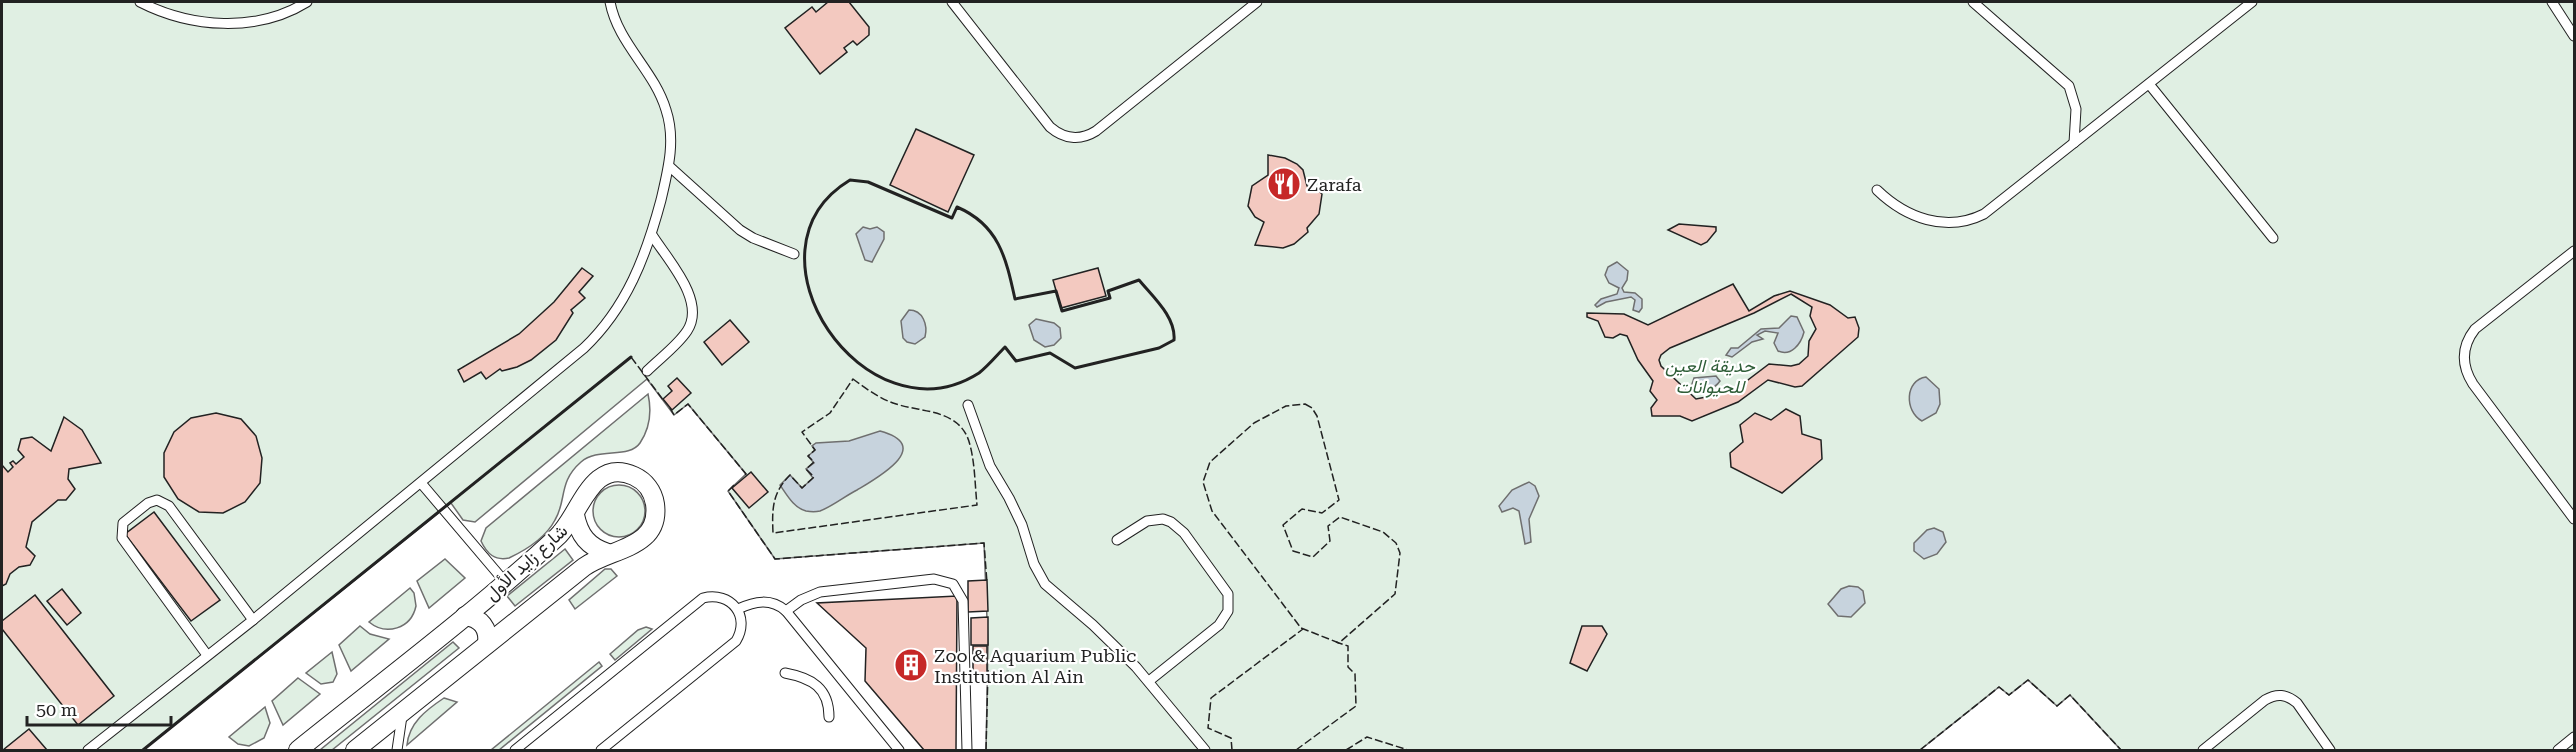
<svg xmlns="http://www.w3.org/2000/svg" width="2576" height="752" font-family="'Roboto Serif',Vazirmatn,serif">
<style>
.green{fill:#e0efe3;stroke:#6f6f6f;stroke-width:1.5}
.water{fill:#c7d3dd;stroke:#6f6f6f;stroke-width:1.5}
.building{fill:#f3c9c0;stroke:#222;stroke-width:1.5;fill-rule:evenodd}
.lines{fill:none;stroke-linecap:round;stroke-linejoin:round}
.lane-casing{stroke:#222;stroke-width:11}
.street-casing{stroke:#222;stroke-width:20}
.lane{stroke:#fff;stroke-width:9}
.street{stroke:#fff;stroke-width:18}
.fence{stroke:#222;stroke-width:1.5;stroke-dasharray:8 3;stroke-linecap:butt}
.wall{stroke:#222;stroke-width:3}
.labels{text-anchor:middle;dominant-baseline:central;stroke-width:4.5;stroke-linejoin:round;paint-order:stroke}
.poi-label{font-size:18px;fill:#222;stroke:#fff;text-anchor:start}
.park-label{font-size:18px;font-style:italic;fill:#2f5e38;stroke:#fff}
.street-label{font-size:18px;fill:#222;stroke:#fff}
</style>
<rect width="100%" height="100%" fill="#fff"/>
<!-- green -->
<g class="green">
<polygon points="2,2 2574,2 2574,750 2121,750 2070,695 2057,706 2028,680 2009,695 1999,687 1920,750 986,750 988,645 984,543 775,559 728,491 746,474 688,404 674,415 647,379 475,522 463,520 451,503 143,750 2,750"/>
<path d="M648,394C652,412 650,428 640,443C629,459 598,447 581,462C558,482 567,500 555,520C546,537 526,550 509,558C495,561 487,554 481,541L486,528Z"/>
<circle cx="619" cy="511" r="26"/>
<polygon points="565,549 573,560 515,606 507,596"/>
<polygon points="445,559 465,578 429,608 417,581"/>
<polygon points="605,569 611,569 617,576 575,609 569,600"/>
<path d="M410,588L414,593L416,606C411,629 386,636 369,622Z"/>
<polygon points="360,626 370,634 389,639 351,671 339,645"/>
<polygon points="646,627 652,629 615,660 610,654 638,630"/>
<polygon points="453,642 459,648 332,750 320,750"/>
<polygon points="332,652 337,674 333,682 321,684 306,673"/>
<polygon points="599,662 602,666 499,750 491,750"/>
<polygon points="298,678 320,694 283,725 272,701"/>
<path d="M444,698L457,702L407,745C409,723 426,710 444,698Z"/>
<polygon points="265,707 270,723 264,738 249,746 238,744 229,737"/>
</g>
<!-- water -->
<g class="water">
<polygon points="863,227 870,229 877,227 884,232 884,239 872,262 865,260 856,234"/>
<polygon points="1617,262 1628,271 1627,280 1622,288 1624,292 1635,293 1642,299 1642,308 1639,312 1633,310 1635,300 1631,297 1606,302 1597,307 1595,305 1601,299 1617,294 1619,288 1609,283 1605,275 1608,267"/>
<path d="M909,310C923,310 928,325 925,337L915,344L907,342L903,338L901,321Z"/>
<path d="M1791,316L1797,317L1804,332C1801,344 1791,357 1778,351L1774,343L1778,333L1765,331L1757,335L1763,339L1752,342L1732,357L1726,355L1731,348H1738L1761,329L1779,328Z"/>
<polygon points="1036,319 1054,323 1060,328 1061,338 1054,345 1045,347 1034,340 1029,325"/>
<path d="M1716,376L1720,381C1714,390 1700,394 1690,390L1694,378Z"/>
<path d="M1926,377L1939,389L1940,404L1936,413L1922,421C1904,411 1905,380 1926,377Z"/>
<path d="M880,431C935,446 877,478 857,490C845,496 833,506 820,511C816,512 811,512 806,511C794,508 787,495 780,485L790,475L802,488L813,478L806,469L814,463L808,456L815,450L812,446L816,443L849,441Z"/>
<polygon points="1529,482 1535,486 1539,496 1529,519 1531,542 1525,544 1519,511 1513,508 1502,512 1499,506 1512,490"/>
<polygon points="1934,528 1943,532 1946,542 1937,554 1924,559 1914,551 1914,543 1927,530"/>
<polygon points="1849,586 1858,587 1863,591 1865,603 1851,617 1838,616 1828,604 1841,589"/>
</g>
<!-- building -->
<g class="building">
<polygon points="828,2 849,2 869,27 869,35 857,45 853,41 844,48 847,52 820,74 785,28 812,7 816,12"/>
<polygon points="916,129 974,155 948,212 890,185"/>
<polygon points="1268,155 1285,158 1297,164 1303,170 1307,186 1318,190 1322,194 1319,214 1307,228 1308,232 1294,244 1283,248 1255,245 1264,222 1255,217 1248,206 1252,186 1268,175"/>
<polygon points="1679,224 1716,227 1716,231 1707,242 1701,245 1668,230"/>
<polygon points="582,268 593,276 579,292 585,298 571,310 573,313 556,340 531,360 517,367 502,371 500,369 486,379 481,372 464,382 458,370 519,334 554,302"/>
<polygon points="1098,268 1106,296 1061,308 1053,280"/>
<path d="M1733,284L1749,311L1774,296L1790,291L1830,305L1848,318L1855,317L1859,328L1858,337L1802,386L1795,387L1768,380L1738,402L1692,421L1680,416H1652L1651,408L1657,400L1650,391L1653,381L1638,360L1627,336L1620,334L1613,338L1605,337L1598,321L1587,317V313L1624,314L1648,325ZM1791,294L1812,307L1810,316L1816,329L1809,341L1808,356L1799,364L1791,366L1769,364L1732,392L1696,399L1661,366L1659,360L1661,355L1670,348L1754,313Z"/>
<polygon points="730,320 749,342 722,365 704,342"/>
<polygon points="677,378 691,393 672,410 663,399 672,391 668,386"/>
<polygon points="1786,409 1800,416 1802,434 1821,440 1822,459 1782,493 1731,467 1730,453 1743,442 1740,425 1755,413 1771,420"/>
<polygon points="216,413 241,419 256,436 262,458 260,483 245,502 223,513 199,512 178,499 164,477 164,453 174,432 191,418"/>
<polygon points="64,417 82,430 101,463 69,469 68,479 75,489 66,500 58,500 32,522 26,547 35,556 30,565 19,567 10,574 6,584 2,586 2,465 8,472 13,467 10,463 13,461 16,464 24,457 18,450 21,439 32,437 51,451"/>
<polygon points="751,472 768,492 749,508 732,488"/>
<polygon points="154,512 220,600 191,621 125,534"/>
<polygon points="987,580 988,611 968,612 968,581"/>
<polygon points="62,589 81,613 67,625 47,601"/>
<polygon points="35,595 114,696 78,725 2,629 2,621"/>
<polygon points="957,596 956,750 924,750 865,681 866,648 817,603"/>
<polygon points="988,617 988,645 971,645 971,618"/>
<polygon points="1582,626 1602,626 1607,634 1587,671 1570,663"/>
<rect x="973" y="646" width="14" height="27"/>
<polygon points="29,729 47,750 3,750"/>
</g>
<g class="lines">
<defs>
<g id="lane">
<path d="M140,2C191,28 257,33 307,2"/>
<path d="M952,2L1050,127C1064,139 1080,141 1096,131L1257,2"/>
<polyline points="1973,2 2069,86 2076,109 2074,143"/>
<polyline points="2552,2 2574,36"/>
<polyline points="2149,84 2273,238"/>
<polyline points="669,166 740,230 753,238 794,254"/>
<path d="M1877,190C1906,218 1946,233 1984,214L2252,2"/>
<path d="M2574,251L2475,329C2461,347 2461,365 2473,384L2574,519"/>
<path d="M647,371C660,358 677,346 687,331C707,301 667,259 652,235"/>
<polyline points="968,405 990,466 1009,498 1022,525 1034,564 1045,584 1093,625 1136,667 1205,750"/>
<polyline points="421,483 505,582"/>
<polyline points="1117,540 1147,521 1163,519 1171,522 1184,533 1228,594 1228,611 1219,625 1149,681"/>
<path d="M738,609C755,601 771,598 786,611L899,750"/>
<polyline points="786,611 801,600 820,592 934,579 953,584 963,601 967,750"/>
<polyline points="207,655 122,538 123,523 148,503 157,500 169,506 253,620"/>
<path d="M785,673C812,678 829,688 829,717"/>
<path d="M88,750L253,620L584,348C627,307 646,256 661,200C668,170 676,140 666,110C654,70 618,44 610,2"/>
<polyline points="397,750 402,716"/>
<path d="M515,750L703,598C731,591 751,616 736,641L601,750"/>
<path d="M2203,750L2265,700C2277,693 2286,694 2297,703L2330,750"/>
<polyline points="2558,750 2574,737"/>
</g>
<g id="street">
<path d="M575,515C579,535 588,547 608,553"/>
<path d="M465,616C481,618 489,628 487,644"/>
<path d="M298,750C385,680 475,613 557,537C580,516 591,456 634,476C645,481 653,491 655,504C661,549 610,548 584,567L355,750"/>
</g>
</defs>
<!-- lane casing -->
<use href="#lane" class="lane-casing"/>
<!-- street casing -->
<use href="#street" class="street-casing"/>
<!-- lane -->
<use href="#lane" class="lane"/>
<!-- street -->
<use href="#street" class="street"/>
<!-- fence -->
<g class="fence">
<path d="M853,379C865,388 879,398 893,403C921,413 961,408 970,445C975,464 975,486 977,505L773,533C772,509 772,493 790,475L802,488L814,477L806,469L814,462L808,456L815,450L802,432L830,413Z"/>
<polygon points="1305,404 1312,408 1317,416 1339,500 1322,513 1302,509 1283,525 1293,551 1313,557 1330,541 1328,526 1340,517 1383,532 1396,543 1400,553 1395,594 1339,643 1301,628 1212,511 1203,482 1210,462 1254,423 1286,406"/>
<polyline points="670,408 674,415 688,404 746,474 743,477"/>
<polyline points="734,485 728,491 775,559 984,543 987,583"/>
<polyline points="143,750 631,357 664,401"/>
<polyline points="986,750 988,670"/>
<polyline points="1232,750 1231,738 1208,728 1211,698 1303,629"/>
<polyline points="1296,750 1356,706 1355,674 1348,667 1348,646 1336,642"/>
<polyline points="1346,750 1367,737 1408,750"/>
<polyline points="1920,750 1999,687 2009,695 2028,680 2057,706 2070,695 2121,750"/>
</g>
<!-- wall -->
<g class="wall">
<path d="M850,180L868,182L952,218L957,207C999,225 1006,258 1015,299L1056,291L1062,311L1110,298L1108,291L1139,280C1153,297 1176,317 1174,340L1159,348L1075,368L1050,353L1016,361L1005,347C997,355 988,366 979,373C866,445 733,251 850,180Z"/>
<polyline points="143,750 631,357"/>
</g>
</g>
<!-- icons -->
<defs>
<symbol id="restaurant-disc" viewBox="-11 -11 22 22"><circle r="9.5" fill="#c62828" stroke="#fff"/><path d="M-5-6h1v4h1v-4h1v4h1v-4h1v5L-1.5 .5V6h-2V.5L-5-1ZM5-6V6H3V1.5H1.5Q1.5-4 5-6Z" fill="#fff"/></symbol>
<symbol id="building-disc" viewBox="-11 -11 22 22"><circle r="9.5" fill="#c62828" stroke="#fff"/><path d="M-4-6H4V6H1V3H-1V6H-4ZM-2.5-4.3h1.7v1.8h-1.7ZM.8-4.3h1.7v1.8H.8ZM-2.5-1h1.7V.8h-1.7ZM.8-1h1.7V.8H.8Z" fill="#fff"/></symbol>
</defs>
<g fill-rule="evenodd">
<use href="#restaurant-disc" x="1265" y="165" width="38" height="38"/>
<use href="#building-disc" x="892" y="646" width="38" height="38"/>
</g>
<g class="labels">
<!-- poi labels -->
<g class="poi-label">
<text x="1307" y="184">Zarafa</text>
<text x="934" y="655">Zoo &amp; Aquarium Public<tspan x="934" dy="21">Institution Al Ain</tspan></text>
</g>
<!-- park labels -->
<g class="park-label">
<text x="1710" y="365">حديقة العين<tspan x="1710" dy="21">للحيوانات</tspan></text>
</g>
<!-- street labels -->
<g class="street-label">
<text transform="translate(526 562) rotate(-42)">شارع زايد الأول</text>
</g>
</g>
<!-- border -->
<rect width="2576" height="752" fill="none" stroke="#222222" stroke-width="6"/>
<!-- scale -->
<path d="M27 716v9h144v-9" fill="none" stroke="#222222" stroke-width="3"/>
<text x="36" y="716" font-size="18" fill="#222222" stroke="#ffffff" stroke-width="4.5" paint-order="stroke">50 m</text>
</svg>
